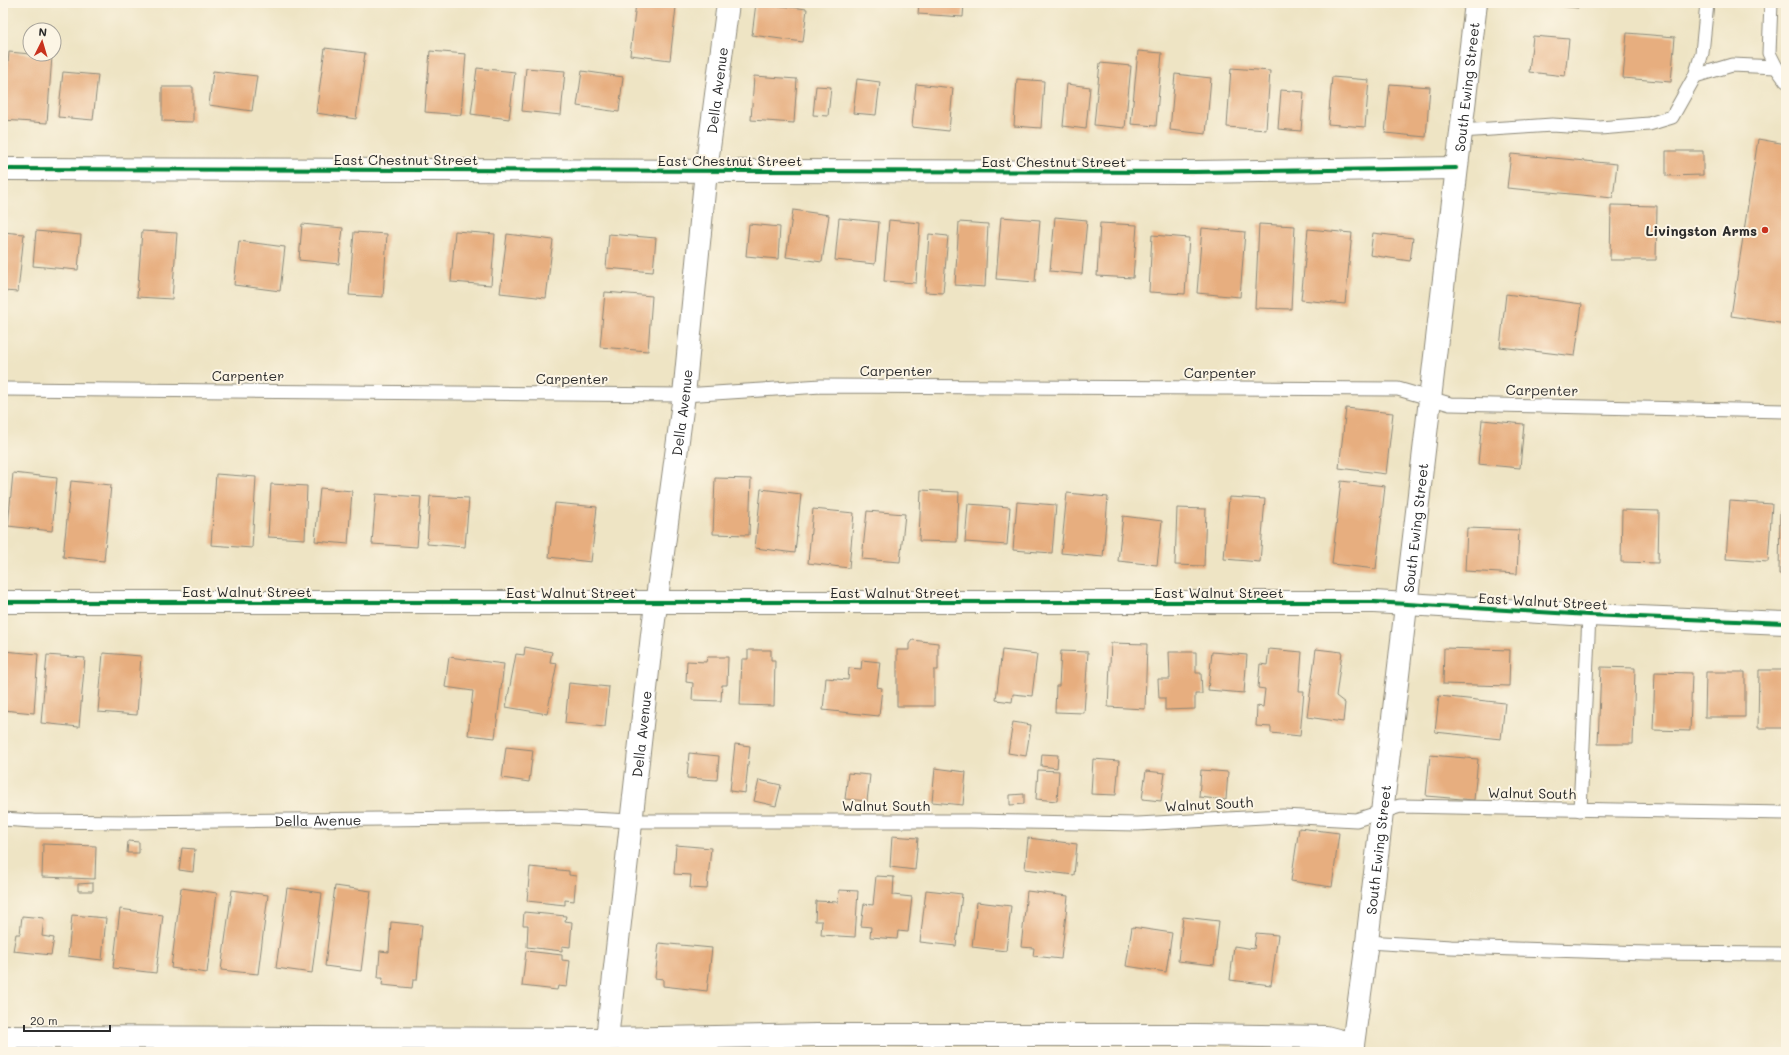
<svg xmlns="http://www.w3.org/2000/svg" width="1789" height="1055" font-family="Mali,sans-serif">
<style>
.building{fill:#e7ae7f}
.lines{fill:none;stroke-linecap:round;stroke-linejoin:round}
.service-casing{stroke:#8c8878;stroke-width:15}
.minor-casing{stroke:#8c8878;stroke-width:24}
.tertiary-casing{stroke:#8c8878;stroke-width:24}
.service{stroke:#fff;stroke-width:13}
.minor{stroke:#fff;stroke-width:22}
.tertiary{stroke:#fff;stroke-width:22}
.cycleway-casing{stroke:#fcf5e5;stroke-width:6}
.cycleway{stroke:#00873e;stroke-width:4}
.poi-dot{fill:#c8321e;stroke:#fcf5e5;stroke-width:1.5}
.labels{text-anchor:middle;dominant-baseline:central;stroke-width:4;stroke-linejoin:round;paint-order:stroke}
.street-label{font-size:14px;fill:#2b2b2b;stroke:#fcf5e5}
.poi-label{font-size:14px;font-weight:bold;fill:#2b2b2b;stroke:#fcf5e5;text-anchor:end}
</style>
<rect width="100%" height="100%" fill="#fcf5e5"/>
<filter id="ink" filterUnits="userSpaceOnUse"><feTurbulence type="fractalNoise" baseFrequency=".025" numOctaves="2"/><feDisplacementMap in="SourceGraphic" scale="8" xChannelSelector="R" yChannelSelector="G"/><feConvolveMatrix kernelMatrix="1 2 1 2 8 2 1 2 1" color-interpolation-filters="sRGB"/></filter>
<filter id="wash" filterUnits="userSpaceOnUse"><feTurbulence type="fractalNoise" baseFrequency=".012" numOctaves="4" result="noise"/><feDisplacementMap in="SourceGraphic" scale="16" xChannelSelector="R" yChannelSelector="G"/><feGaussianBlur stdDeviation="0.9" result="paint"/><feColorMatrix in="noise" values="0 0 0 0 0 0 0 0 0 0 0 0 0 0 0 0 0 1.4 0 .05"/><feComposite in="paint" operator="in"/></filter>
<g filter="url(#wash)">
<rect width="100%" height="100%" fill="#eee4c4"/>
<g id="blocks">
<!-- building -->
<g class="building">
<polygon points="636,3 676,7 670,60 630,55"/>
<polygon points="756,3 807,9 803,42 752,35"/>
<polygon points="919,3 964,3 963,17 918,14"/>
<polygon points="1531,3 1578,3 1578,8"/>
<polygon points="1627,33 1675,37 1671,82 1623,78"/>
<polygon points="1533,36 1569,39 1565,76 1529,72"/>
<polygon points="325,48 365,53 356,119 316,113"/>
<polygon points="430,51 466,54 461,115 425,112"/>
<polygon points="1138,51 1162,53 1156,126 1131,124"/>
<polygon points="9,52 52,56 47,123 3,120"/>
<polygon points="1100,63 1131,66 1125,128 1094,125"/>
<polygon points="477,68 515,72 509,119 471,114"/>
<polygon points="526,68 565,71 561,115 522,111"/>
<polygon points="1231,68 1270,71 1266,130 1227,127"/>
<polygon points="213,71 257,76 252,111 209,105"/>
<polygon points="582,71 623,77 619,112 577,106"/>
<polygon points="63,72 98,75 93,120 58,117"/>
<polygon points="1175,74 1211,78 1206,134 1170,130"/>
<polygon points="754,76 797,79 794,123 751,120"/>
<polygon points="1332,77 1369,80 1365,127 1328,124"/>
<polygon points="857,79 880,82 876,115 853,113"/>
<polygon points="1017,79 1044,81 1041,128 1014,126"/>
<polygon points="916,84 953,88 949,131 912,127"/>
<polygon points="1067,84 1090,87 1086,129 1063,126"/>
<polygon points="1390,84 1430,87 1426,137 1385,133"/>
<polygon points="816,86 831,87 828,116 813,115"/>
<polygon points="162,87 193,87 193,122 162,121"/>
<polygon points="1281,90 1304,92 1301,131 1278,129"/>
<polygon points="1758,139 1786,144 1786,324 1731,316"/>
<polygon points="1666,151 1703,151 1703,175 1666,176"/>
<polygon points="1511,154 1617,164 1613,198 1507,188"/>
<polygon points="1611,205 1657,206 1656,260 1610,260"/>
<polygon points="793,210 829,215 822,262 786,257"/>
<polygon points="1001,217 1040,220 1035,282 996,279"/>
<polygon points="1055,217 1087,220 1082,274 1050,271"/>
<polygon points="839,218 879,222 875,264 835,260"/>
<polygon points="889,220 920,223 916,283 884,281"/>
<polygon points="959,222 988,224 985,287 955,285"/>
<polygon points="1100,223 1137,225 1133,278 1097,276"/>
<polygon points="302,224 343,228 339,264 299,260"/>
<polygon points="749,224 780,227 778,259 746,256"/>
<polygon points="1259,224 1295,226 1291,309 1255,308"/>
<polygon points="1202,228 1245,232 1240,297 1197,293"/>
<polygon points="1308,229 1352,233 1345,304 1301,300"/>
<polygon points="36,231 81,235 78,270 33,266"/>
<polygon points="142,231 177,233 172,299 137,297"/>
<polygon points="455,231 495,234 491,285 451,282"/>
<polygon points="3,232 24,234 18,292 3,291"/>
<polygon points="354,232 387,234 383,297 349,295"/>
<polygon points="1373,233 1413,238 1410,261 1370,255"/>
<polygon points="507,234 553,240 546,298 500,293"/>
<polygon points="609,234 656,238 653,272 606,268"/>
<polygon points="929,234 948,236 943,293 925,292"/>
<polygon points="1152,235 1189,238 1185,294 1149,292"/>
<polygon points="239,241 285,247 280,291 234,285"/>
<polygon points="605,292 652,296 648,351 600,347"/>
<polygon points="1506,294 1582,304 1575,356 1500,347"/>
<polygon points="1346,408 1393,413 1386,474 1339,468"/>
<polygon points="1482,420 1524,424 1520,468 1478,464"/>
<polygon points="13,473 57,478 52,531 8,526"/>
<polygon points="216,474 256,477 252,548 211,545"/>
<polygon points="715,478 751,479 749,535 713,534"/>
<polygon points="71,481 111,485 104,561 63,557"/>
<polygon points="1341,481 1385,486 1376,569 1332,564"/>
<polygon points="271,484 307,486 305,539 268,537"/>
<polygon points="320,488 352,491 348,544 315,541"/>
<polygon points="761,489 801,494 795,553 755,548"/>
<polygon points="921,490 959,492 957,542 919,541"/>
<polygon points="1067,493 1108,497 1103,557 1061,553"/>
<polygon points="376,494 421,497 417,547 372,544"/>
<polygon points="430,496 469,498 465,547 427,544"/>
<polygon points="1229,497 1265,499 1260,562 1224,559"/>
<polygon points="1730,501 1772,504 1768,562 1726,559"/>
<polygon points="1017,502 1056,505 1052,553 1013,550"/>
<polygon points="555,503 597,507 591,562 549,557"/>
<polygon points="968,504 1010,507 1007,545 965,542"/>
<polygon points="1177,508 1206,509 1204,566 1175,565"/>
<polygon points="813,509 854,513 849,568 808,563"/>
<polygon points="1622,510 1659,511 1658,563 1621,562"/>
<polygon points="867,511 905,514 900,562 862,559"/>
<polygon points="1780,511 1786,511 1786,574 1779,574"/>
<polygon points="1123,516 1162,521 1157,565 1118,561"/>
<polygon points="1467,528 1519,530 1517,574 1465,571"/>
<polygon points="912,640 938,643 938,670 934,670 934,706 897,706 897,650 909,650 909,644"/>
<polygon points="1111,643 1147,644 1145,709 1108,707"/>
<polygon points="525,647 552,652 550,662 557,663 547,714 506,707 516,654 524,655"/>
<polygon points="1444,648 1510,650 1509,686 1443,684"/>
<polygon points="1269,649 1302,652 1299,691 1304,691 1300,736 1271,733 1271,727 1256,726 1257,706 1263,707 1265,689 1258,688 1260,664 1267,665"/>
<polygon points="1316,649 1342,652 1336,696 1345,703 1343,722 1307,717"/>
<polygon points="748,650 771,650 771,660 775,660 774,706 740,705 742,659 748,659"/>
<polygon points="1002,650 1037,654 1032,696 1013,694 1012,702 996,700"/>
<polygon points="3,651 38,654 34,713 3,710"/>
<polygon points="1061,651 1088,652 1084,713 1055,712 1056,686 1059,686"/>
<polygon points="1169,652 1196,652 1196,673 1201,673 1202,694 1195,694 1195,709 1165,710 1165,698 1159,698 1158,679 1170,679"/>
<polygon points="1212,652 1247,655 1244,693 1208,690"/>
<polygon points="103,653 141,656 137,715 98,712"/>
<polygon points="47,655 85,658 79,727 41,723"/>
<polygon points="449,657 504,664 495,738 468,735 473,691 445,687"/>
<polygon points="707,657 728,657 727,685 722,685 721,701 692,700 693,683 686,682 687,661 706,662"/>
<polygon points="862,660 880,662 877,687 882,688 879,716 823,710 826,678 848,680 849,668 861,669"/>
<polygon points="1601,667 1635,668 1633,744 1598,744"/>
<polygon points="1759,670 1786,670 1786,728 1758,728"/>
<polygon points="1655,672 1692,673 1690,731 1653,730"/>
<polygon points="1706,672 1745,672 1745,717 1705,717"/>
<polygon points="569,683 609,687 605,727 565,723"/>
<polygon points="1439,696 1505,703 1501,739 1435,732"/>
<polygon points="1013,722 1031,725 1026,756 1008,753"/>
<polygon points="735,744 750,746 745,793 730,791"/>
<polygon points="506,747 533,750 529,782 502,778"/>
<polygon points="689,753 719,756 717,780 687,778"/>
<polygon points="1042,754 1058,755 1057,768 1041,766"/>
<polygon points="1430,755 1478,759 1474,800 1426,796"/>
<polygon points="1093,759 1119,761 1116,795 1091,794"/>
<polygon points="935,768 966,772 963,805 932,802"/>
<polygon points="1038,770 1059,771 1057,801 1036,799"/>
<polygon points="1201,770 1228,772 1226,800 1199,797"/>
<polygon points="1146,771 1165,773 1161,801 1142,799"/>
<polygon points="848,773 870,775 867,801 845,799"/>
<polygon points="759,780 781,785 776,806 754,801"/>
<polygon points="1024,794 1024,804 1010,805 1010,795"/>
<polygon points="1299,828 1339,833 1332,887 1291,881"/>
<polygon points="892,836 918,838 915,870 890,867"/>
<polygon points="1028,838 1077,844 1074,875 1025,869"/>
<polygon points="128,841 139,842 139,853 127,853"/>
<polygon points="43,844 96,846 95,879 42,877"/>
<polygon points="676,845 711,848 707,889 690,888 691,875 674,874"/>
<polygon points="182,848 195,849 193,872 179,870"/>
<polygon points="530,867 569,871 569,875 576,876 574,901 565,900 565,905 527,901"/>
<polygon points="876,876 894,877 893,895 912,897 908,932 898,931 897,939 870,937 871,927 861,926 864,904 873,905"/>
<polygon points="93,883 93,891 78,891 78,884"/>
<polygon points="335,886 371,891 361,971 325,966"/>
<polygon points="181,888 217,893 207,973 171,968"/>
<polygon points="287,888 322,893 312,973 276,968"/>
<polygon points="232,890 268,895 258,974 221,970"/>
<polygon points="839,890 858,891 855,937 821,935 822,921 815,921 816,901 838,902"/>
<polygon points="926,890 962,894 956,946 920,942"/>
<polygon points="1027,891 1068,896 1061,959 1033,956 1034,948 1021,947"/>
<polygon points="977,902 1011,906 1006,951 972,947"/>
<polygon points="120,909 163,915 156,973 113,968"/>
<polygon points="524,912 566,916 565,921 572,922 570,947 562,946 562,951 527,947 528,925 523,925"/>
<polygon points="72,915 106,918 102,960 68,956"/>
<polygon points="22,916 44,918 42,936 54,938 51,955 13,951 16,934 20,934"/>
<polygon points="1183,917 1219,921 1214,965 1178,961"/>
<polygon points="391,922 422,925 417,980 413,980 412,988 382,985 383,978 378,978 380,951 389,952"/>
<polygon points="1132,927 1172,933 1166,972 1126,966"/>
<polygon points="1256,933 1278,935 1271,985 1230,980 1234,946 1254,949"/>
<polygon points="659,943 712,948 707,991 663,986 663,979 655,978"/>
<polygon points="526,951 562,955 562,960 570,961 567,987 558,986 557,990 522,986"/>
</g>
</g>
</g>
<g filter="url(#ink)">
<use href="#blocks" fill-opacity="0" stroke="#8c8878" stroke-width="1"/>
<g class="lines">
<defs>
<g id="service">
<polyline points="1771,3 1769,53 1776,67 1786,81"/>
<polyline points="1695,76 1732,65 1776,67"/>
<polyline points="1460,131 1552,125 1600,128 1649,124 1672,117 1695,76 1702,53 1707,3"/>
<polyline points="3,389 684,395 821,386 1398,389 1450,404 1786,411"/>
<polyline points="1580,810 1589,615"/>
<path id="s1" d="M3,819L33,821L131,822L549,817L632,821H970L1138,824L1283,816L1356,820L1400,806L1786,813"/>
<polyline points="1367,942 1451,947 1646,953 1786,954"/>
<polyline points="773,1052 782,1036"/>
</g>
<g id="minor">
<polyline points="3,169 1194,172 1456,168"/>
<polyline points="3,602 1374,602 1589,615 1786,623"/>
<polyline points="3,1037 607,1039 817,1035 1196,1035 1326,1037 1353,1044"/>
<path id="s2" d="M607,1039L652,635L684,395L706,171L728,3"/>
</g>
<g id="tertiary">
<path id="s3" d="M1352,1052L1367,942L1476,3"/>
</g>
</defs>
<!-- service casing -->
<use href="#service" class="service-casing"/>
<!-- minor casing -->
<use href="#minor" class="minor-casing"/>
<!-- tertiary casing -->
<use href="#tertiary" class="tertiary-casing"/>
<!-- service -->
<use href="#service" class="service"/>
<!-- minor -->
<use href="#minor" class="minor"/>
<!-- tertiary -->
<use href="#tertiary" class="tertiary"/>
<defs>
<g id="cycleway">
<polyline points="3,169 1194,172 1456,168"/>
<polyline points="3,602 1374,602 1589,615 1786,623"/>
</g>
</defs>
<!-- cycleway casing -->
<use href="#cycleway" class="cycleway-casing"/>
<!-- cycleway -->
<use href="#cycleway" class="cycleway"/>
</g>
</g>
<!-- markers -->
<circle class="poi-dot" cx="1765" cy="230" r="4"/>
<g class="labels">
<!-- street labels -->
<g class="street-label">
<text stroke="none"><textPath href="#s3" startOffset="972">South Ewing Street</textPath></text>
<text stroke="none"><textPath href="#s2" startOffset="955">Della Avenue</textPath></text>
<text x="406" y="159">East Chestnut Street</text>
<text x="730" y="160">East Chestnut Street</text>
<text x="1054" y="161">East Chestnut Street</text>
<text x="896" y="370">Carpenter</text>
<text x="1220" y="372">Carpenter</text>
<text x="248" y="375">Carpenter</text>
<text x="572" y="378">Carpenter</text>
<text transform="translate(1542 390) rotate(1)">Carpenter</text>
<text stroke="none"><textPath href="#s2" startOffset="631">Della Avenue</textPath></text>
<text stroke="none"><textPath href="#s3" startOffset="528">South Ewing Street</textPath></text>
<text x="247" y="591">East Walnut Street</text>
<text x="571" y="592">East Walnut Street</text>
<text x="895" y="592">East Walnut Street</text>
<text x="1219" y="592">East Walnut Street</text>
<text transform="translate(1543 601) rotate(3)">East Walnut Street</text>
<text stroke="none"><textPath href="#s2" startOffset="307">Della Avenue</textPath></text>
<text transform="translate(1532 793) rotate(1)">Walnut South</text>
<text transform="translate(1209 804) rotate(-3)">Walnut South</text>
<text x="886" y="805">Walnut South</text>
<text stroke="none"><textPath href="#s1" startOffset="315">Della Avenue</textPath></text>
<text stroke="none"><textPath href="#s3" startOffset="204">South Ewing Street</textPath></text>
</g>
<!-- poi labels -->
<g class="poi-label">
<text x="1757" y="230">Livingston Arms</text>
</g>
</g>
<!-- margin -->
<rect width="1789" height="1055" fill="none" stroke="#fcf5e5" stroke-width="16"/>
<!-- north arrow -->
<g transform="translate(42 42) rotate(5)"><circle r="19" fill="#fcf5e5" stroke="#a8a49b"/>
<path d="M0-3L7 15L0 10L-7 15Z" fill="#c8321e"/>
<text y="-6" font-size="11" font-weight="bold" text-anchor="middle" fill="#2b2b2b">N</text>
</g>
<!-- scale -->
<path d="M24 1025v6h86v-6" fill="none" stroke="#2b2b2b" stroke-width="2"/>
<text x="30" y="1025" font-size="12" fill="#2b2b2b" stroke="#fcf5e5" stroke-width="3" paint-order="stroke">20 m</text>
</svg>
